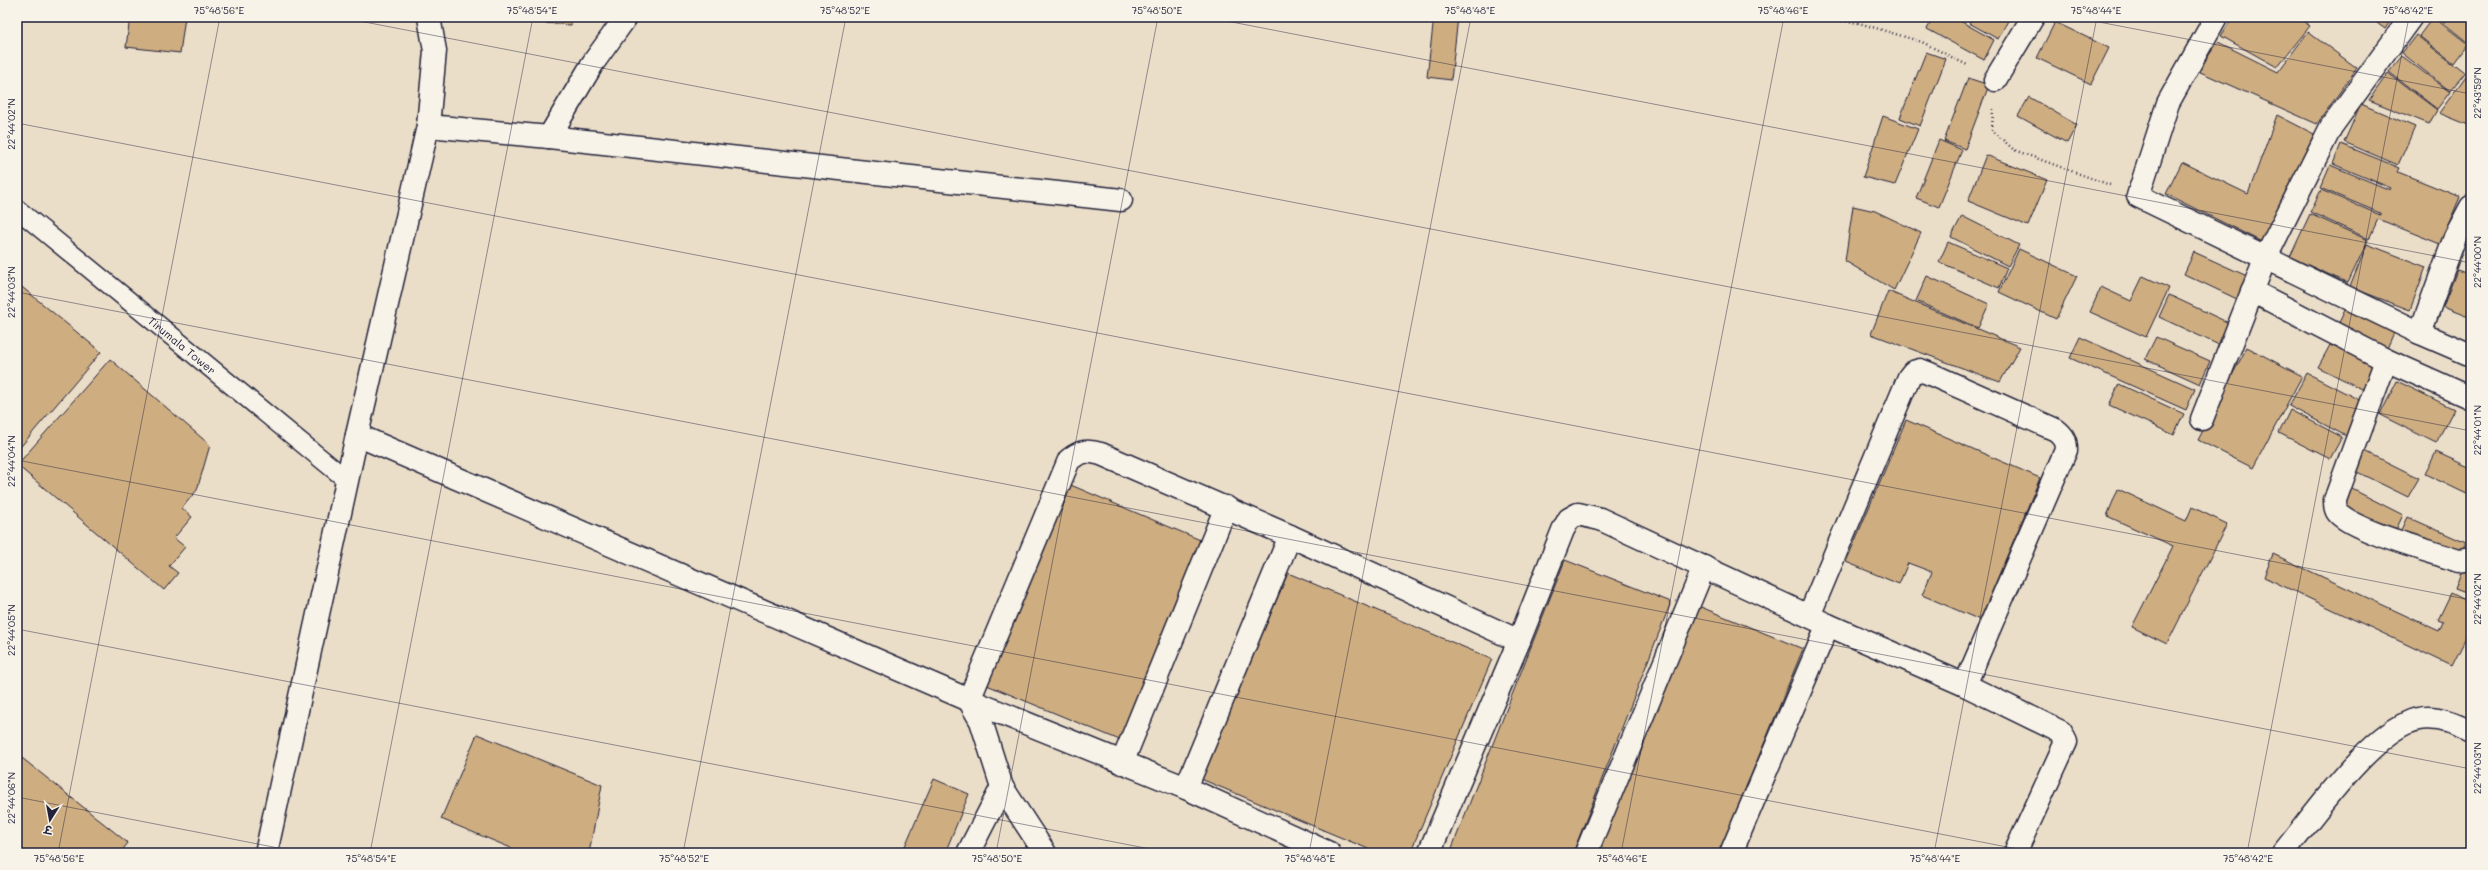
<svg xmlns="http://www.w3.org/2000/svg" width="2488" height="870" font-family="Mali,'Playpen Sans Deva',sans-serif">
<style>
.building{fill:#cead81;stroke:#22223b}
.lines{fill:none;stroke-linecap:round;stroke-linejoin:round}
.service-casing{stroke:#22223b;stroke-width:21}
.minor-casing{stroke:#22223b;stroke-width:25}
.tertiary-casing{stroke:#22223b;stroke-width:25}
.path{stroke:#22223b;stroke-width:2.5;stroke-dasharray:1 3;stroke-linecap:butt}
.service{stroke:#f7f3e8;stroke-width:18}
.minor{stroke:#f7f3e8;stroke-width:22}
.tertiary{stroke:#f7f3e8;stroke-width:22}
.ticks{fill:none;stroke:#22223b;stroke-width:1;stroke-opacity:0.45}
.labels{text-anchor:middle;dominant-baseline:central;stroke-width:3;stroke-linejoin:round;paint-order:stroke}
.street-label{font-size:11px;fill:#22223b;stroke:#f7f3e8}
.neatline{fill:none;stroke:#22223b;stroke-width:1.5}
.ticks-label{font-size:10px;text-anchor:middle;fill:#22223b}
</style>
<rect width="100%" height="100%" fill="#ebdec9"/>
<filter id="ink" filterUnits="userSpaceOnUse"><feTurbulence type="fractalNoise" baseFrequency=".025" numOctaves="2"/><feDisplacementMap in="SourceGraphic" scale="8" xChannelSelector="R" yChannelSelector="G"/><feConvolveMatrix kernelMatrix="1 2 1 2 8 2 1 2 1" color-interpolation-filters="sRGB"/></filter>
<g filter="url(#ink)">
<!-- building -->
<g class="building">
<polygon points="130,17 185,17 180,53 126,47"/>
<polygon points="493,17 572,17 571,25 493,19"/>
<polygon points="1434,17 1458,17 1451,80 1427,77"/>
<polygon points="1934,17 1953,17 1994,40 1984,60 1927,29"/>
<polygon points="1972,17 2010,17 1998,39 1969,23"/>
<polygon points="2233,17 2297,17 2310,26 2277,67 2221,36"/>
<polygon points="2369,17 2393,17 2385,29"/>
<polygon points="2433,17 2468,44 2454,63 2419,36"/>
<polygon points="2436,17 2471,17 2471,45"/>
<polygon points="2055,22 2109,48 2091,84 2037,58"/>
<polygon points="2308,32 2357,68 2317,124 2198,71 2218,42 2278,72"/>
<polygon points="2416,35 2465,73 2450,91 2402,53"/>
<polygon points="1926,52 1946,59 1920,126 1900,118"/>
<polygon points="2402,56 2450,92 2437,109 2389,72"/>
<polygon points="2471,69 2471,126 2439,113"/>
<polygon points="2388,73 2437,110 2429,124 2369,100"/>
<polygon points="1968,78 1989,85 1965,149 1944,141"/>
<polygon points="2029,97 2077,125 2067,143 2018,116"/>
<polygon points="2361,104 2415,127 2398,165 2344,142"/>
<polygon points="2277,115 2314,134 2264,243 2166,194 2182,162 2248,194"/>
<polygon points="1883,116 1918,129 1895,185 1863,177"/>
<polygon points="1939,140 1962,150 1939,207 1916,198"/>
<polygon points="2341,144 2400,168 2398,172 2460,197 2440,244 2378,219 2369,239 2310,212 2321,190 2380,215 2380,213 2320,188 2330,165 2390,190 2391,188 2333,164"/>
<polygon points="1986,155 2047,180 2028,226 1968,201"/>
<polygon points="1853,206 1875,211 1921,233 1894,290 1845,261"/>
<polygon points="2310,214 2368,240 2348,283 2290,257"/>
<polygon points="1962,216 2019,245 2008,266 1951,237"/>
<polygon points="1948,242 2007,268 1999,288 1939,262"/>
<polygon points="2367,244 2426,267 2410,310 2350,287"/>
<polygon points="2019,249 2077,276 2056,319 1999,292"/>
<polygon points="2194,252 2247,276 2237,299 2184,274"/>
<polygon points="2457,270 2471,275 2471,318 2443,307"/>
<polygon points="1927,276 1989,304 1978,328 1916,301"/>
<polygon points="2143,276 2169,288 2146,337 2090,312 2101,287 2131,301"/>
<polygon points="17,283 101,352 17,451"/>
<polygon points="1888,291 2020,347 2000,382 1871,334"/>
<polygon points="2169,295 2229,323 2219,345 2159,317"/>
<polygon points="2347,306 2396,328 2385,353 2335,331"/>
<polygon points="2080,337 2195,389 2186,410 2070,358"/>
<polygon points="2156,337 2210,361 2200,384 2145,359"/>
<polygon points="2330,345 2379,366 2368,392 2318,367"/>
<polygon points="2247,347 2302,376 2253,468 2198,440"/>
<polygon points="110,359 210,445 197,490 182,508 192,517 174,538 185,547 169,566 178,573 164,590 17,465"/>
<polygon points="2307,373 2363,402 2346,436 2289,406"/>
<polygon points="2397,381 2454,409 2436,443 2380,415"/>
<polygon points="2119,384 2184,414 2174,435 2109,405"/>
<polygon points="2290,410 2342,437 2330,459 2279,433"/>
<polygon points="1906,420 2040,478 1980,620 1922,595 1932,572 1908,563 1899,584 1846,562"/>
<polygon points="2363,450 2419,478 2408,497 2353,470"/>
<polygon points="2436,452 2471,468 2471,496 2425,474"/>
<polygon points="1066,483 1205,542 1122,741 982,683"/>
<polygon points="2350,488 2403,515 2393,536 2339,509"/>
<polygon points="2118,489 2186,521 2192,507 2227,524 2167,644 2132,627 2173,546 2107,516"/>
<polygon points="2408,517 2466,543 2459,558 2401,532"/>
<polygon points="2273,554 2439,631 2443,622 2438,620 2451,593 2471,603 2471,638 2467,636 2452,666 2264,577"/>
<polygon points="1565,560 1671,602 1573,853 1450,853"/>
<polygon points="2465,561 2471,564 2471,595 2455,589"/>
<polygon points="1288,573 1492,659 1410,853 1378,853 1201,779"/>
<polygon points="1696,605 1803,649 1719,853 1595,853"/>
<polygon points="477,734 602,785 589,853 523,853 441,819"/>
<polygon points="17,754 128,843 120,853 17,853"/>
<polygon points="934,779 969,794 945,853 902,853"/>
</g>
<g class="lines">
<defs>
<g id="service">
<path id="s1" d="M17,209L347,480"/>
</g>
<g id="minor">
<polyline points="2216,17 2168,103 2138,196 2420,333 2471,355"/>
<polyline points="1995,80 2033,17"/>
<polyline points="428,126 549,137 593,63 626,17"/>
<polyline points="549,137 1121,200"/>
<polyline points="2252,291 2386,360 2471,398"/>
<polyline points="2420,333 2455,237 2471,207"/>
<path d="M2386,360L2335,500C2335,505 2335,510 2339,514C2357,532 2431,551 2458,561L2471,559"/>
<polyline points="2202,419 2265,259 2331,127 2411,17"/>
<polyline points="357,435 969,700 1186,788 1329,853"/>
<path d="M1809,616L1909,377L1913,372L1920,370L1928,373L2056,430C2064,436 2066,441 2066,450L1965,685"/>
<path d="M969,700L1069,460C1080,451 1087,450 1101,454L1290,536L1519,641L1563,530L1569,519L1578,514L1600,519L1828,625L1965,685L2061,732L2066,742L2015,853"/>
<polyline points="969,700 981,721 1002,787 1045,853"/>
<polyline points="1122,763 1226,507"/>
<polyline points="1186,788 1290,536"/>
<polyline points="968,853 1002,787"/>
<polyline points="1429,853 1519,641"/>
<polyline points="1586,853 1704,567"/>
<polyline points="1731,853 1828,625"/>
<path d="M2283,853C2314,815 2363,744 2407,723C2429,712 2452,721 2471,732"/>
</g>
<polyline id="tertiary" points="266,853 357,435 428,126 435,51 429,17"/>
</defs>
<!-- service casing -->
<use href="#service" class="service-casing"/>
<!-- minor casing -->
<use href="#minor" class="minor-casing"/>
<!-- tertiary casing -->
<use href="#tertiary" class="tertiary-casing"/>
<!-- path -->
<g class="path">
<polyline points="1810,17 1859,23 1922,42 1969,66"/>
<polyline points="1993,109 1992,130 2014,150 2110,185"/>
</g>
<!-- service -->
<use href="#service" class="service"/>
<!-- minor -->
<use href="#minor" class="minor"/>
<!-- tertiary -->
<use href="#tertiary" class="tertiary"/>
</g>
</g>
<!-- ticks -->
<path class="ticks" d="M339,17L2471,431M1206,17L2471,263M2073,17L2471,94M17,123L2471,600M17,292L2471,769M17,460L2038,853M17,629L1171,853M17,797L304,853M58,853L220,17M370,853L533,17M683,853L846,17M996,853L1158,17M1309,853L1471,17M1621,853L1784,17M1934,853L2097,17M2247,853L2409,17"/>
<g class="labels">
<!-- street labels -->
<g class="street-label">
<text stroke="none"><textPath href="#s1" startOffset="214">Tirumala Tower</textPath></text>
</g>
</g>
<!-- margin -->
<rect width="2488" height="870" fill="none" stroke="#f7f3e8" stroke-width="44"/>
<!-- north arrow -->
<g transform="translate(50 820) rotate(191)" stroke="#f7f3e8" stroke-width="3" paint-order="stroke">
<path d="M0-3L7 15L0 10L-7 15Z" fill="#22223b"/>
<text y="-6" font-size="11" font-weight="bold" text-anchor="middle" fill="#22223b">उ</text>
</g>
<rect x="22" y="22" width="2444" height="826" class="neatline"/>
<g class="ticks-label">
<text x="219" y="14">75°48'56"E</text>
<text x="532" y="14">75°48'54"E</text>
<text x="845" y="14">75°48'52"E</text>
<text x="1157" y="14">75°48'50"E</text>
<text x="1470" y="14">75°48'48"E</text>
<text x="1783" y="14">75°48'46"E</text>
<text x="2096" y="14">75°48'44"E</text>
<text x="2408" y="14">75°48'42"E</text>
<text transform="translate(2477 93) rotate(-90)" y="4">22°43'59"N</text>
<text transform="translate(11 124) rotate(-90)" y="4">22°44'02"N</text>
<text transform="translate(2477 262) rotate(-90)" y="4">22°44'00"N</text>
<text transform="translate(11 292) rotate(-90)" y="4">22°44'03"N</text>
<text transform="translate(2477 430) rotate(-90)" y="4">22°44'01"N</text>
<text transform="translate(11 461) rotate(-90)" y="4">22°44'04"N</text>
<text transform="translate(2477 599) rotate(-90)" y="4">22°44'02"N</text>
<text transform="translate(11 630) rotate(-90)" y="4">22°44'05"N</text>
<text transform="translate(2477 768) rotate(-90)" y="4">22°44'03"N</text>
<text transform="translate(11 798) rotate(-90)" y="4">22°44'06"N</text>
<text x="59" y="862">75°48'56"E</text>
<text x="371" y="862">75°48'54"E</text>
<text x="684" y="862">75°48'52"E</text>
<text x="997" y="862">75°48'50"E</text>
<text x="1310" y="862">75°48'48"E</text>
<text x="1622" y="862">75°48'46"E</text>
<text x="1935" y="862">75°48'44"E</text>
<text x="2248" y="862">75°48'42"E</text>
</g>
</svg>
